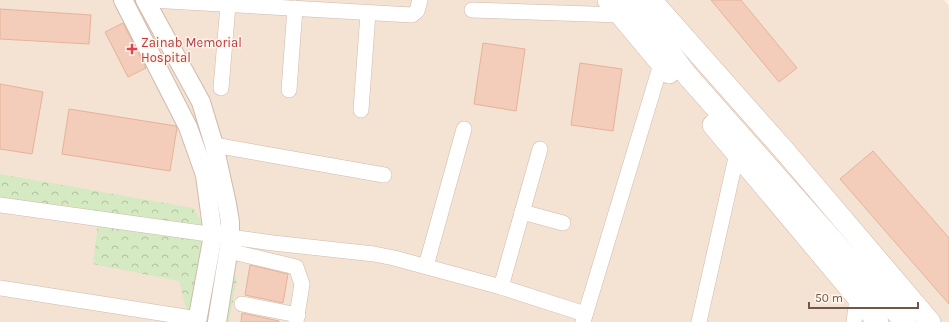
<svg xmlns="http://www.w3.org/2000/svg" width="949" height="322" font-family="Karla,sans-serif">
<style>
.residential{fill:#f4e2d2}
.forest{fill:url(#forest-crowns)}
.building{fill:#f3cdba;stroke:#e6b29b}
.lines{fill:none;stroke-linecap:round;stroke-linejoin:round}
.minor-casing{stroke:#d0baad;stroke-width:16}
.tertiary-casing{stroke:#d0baad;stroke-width:20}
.secondary-casing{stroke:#d3b9aa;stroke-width:22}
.minor{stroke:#fff;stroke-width:15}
.tertiary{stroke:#fff;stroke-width:18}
.secondary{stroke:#fff;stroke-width:21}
.health-dot{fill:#e0444e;stroke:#fff5ea;stroke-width:1.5}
.labels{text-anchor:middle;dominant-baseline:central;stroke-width:3;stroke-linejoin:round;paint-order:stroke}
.health-label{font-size:13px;fill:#be3a42;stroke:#fff5ea;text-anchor:start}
</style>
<defs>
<pattern id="forest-crowns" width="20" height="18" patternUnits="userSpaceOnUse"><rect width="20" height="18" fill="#d5eac2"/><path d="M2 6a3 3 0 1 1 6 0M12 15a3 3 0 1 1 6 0" fill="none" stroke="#b1c0a0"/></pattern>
</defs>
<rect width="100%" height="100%" fill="#fdf1e3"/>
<!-- residential -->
<polygon class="residential" points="0,0 944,0 949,6 949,322 0,322"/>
<!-- forest -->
<polygon class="forest" points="0,174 193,208 237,279 229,322 184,322 186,307 179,281 93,264 99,216 0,201"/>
<!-- building -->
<g class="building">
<polygon points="711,0 741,0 797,68 779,82"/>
<polygon points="0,9 91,15 89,44 0,39"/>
<polygon points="123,23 146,68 128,77 105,32"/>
<polygon points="483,43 525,49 516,111 474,104"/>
<polygon points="580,63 622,69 613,131 571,125"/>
<polygon points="0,84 43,92 32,154 0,149"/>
<polygon points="69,109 176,126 177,128 170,171 62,154"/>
<polygon points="873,151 949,238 949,304 840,179"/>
<polygon points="250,265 288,274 283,303 245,295"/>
<polygon points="242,313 279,321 279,322 241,322"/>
</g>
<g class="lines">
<defs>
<g id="minor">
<polyline points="150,0 412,15 417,11 420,0"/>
<polyline points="472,10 621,15"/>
<polyline points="221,88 228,5"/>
<polyline points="289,90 295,8"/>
<polyline points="361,110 368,13"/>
<polyline points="214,145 384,175"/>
<polyline points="0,205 273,243 374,254 394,258 501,287 585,314"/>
<polyline points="522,212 563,223"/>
<polyline points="229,251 296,267 302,284 296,322"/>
<polyline points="426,266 464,129"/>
<polyline points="501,287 540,149"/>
<polyline points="0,288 198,319"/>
<polyline points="242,304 298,315"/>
<polyline points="583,322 661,64"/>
<polyline points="699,322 737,153"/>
<polyline points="854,322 857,298"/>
</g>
<g id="tertiary">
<polyline points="123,0 188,127 205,175 213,235 197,322"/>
<polyline points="145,0 201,102 214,145 227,204 230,222 230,241 217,322"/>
</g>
<g id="secondary">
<polyline points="608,0 669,73"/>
<polyline points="631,0 686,74 905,322"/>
<polyline points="651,0 783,149 930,322"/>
<polyline points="713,125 878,322"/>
</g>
</defs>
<!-- minor casing -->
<use href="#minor" class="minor-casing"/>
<!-- tertiary casing -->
<use href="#tertiary" class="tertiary-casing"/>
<!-- secondary casing -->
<use href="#secondary" class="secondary-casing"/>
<!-- minor -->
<use href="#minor" class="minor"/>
<!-- tertiary -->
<use href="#tertiary" class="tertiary"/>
<!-- secondary -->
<use href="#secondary" class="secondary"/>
</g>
<!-- markers -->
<path class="health-dot" d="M130 43h4v4h4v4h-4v4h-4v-4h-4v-4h4z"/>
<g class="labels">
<!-- health labels -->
<g class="health-label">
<text x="141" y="42">Zainab Memorial<tspan x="141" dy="15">Hospital</tspan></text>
</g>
</g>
<!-- scale -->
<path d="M809 302v6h109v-6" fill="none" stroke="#755549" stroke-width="2"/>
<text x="815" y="302" font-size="12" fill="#755549" stroke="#fff5ea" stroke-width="3" paint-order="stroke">50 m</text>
</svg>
